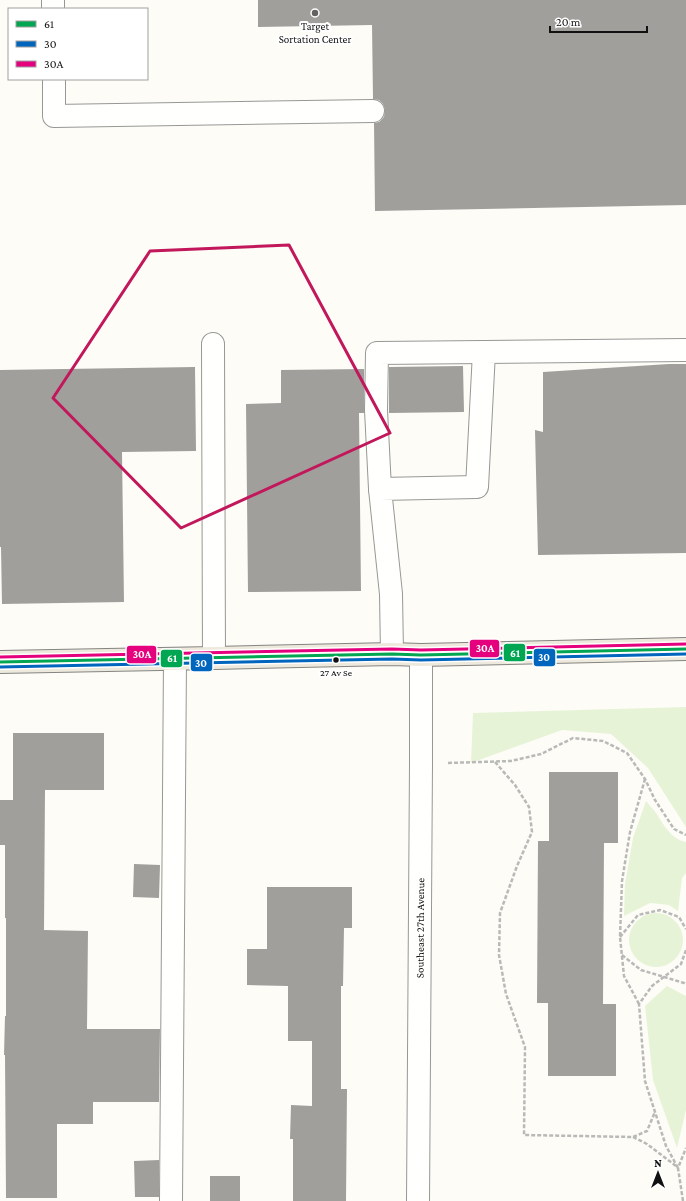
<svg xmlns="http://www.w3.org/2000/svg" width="686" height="1201" font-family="'Crimson Pro',serif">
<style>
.green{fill:#e7f3d7}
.building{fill:#a19f9c}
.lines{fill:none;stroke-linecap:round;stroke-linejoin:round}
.minor-casing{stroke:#979795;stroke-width:24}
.major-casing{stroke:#858482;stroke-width:24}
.path{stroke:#b9b9b8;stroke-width:2.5;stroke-dasharray:4 2;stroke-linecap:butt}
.minor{stroke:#fffffe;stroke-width:22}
.major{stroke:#ede9dc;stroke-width:22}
.bus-1-casing{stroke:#fff;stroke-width:6}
.bus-2-casing{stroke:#fff;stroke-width:6}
.bus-3-casing{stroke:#fff;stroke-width:6}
.bus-1{stroke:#00a651;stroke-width:3}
.bus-2{stroke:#0065bd;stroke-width:3}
.bus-3{stroke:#e5007d;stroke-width:3}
.marked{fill:none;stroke:#c2185b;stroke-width:3;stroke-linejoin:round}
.poi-dot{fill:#646362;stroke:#fff;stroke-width:1.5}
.bus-dot{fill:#111;stroke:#fff;stroke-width:1.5}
.labels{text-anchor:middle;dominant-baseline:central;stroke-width:4;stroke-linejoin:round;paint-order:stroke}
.bus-label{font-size:10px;fill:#111;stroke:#fff}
.poi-label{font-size:11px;fill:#111;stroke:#fff}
.street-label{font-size:11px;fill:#111;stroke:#fff}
.line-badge{stroke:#fff;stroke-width:1.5}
.badge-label{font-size:11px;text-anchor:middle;font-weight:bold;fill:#fff}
</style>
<rect width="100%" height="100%" fill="#fdfcf7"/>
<!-- green -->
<g class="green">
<polygon points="686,707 686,827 648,768 611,734 562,730 471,763 473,713"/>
<path d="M646,801C649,805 653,809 656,813C664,825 671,839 686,842V873L682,878L678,911L669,905L650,903L624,916L625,884L633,838Z"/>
<circle cx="656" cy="940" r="27"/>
<polygon points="667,986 686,996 686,1110 677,1148 653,1080 645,1006"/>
</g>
<!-- building -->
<g class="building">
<polygon points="258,0 686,0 686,205 375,211 374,123 379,122 384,117 385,110 383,104 379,100 373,99 372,25 258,27"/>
<polygon points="669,364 686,364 686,553 538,555 535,430 543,432 543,372"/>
<polygon points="463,366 464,412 389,413 389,367"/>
<polygon points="195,367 196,451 122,452 124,602 2,604 1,547 0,547 0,370"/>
<polygon points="364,369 364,413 359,413 361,591 248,592 246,404 281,403 281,370"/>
<polygon points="13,733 104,733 104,790 45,790 44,930 88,931 87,1029 160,1029 159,1102 93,1102 93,1124 57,1124 57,1198 6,1198 5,1055 4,1055 5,1016 6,1016 6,918 5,918 5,845 0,845 0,800 13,800"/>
<polygon points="549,772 618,772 618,843 604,843 603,1004 616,1004 616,1076 548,1076 548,1003 537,1003 538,841 549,841"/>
<polygon points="134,864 160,865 159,898 133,897"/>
<polygon points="267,887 352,887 352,928 344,928 343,986 341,986 341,1089 347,1089 346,1201 293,1201 293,1139 290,1139 291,1105 312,1106 312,1041 288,1041 288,986 247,985 247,949 267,949"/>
<polygon points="159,1160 159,1197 135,1197 134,1161"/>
<rect x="210" y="1176" width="30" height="25"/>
</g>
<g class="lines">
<defs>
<g id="minor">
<polyline points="53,0 53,9"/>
<polyline points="54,79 54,116 373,111"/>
<polyline points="213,344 214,658"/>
<polyline points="380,489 376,410 377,353 484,352"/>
<polyline points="392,654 391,594 380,489 477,487 484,352 686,350"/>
<polyline points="171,1201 175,659"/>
<path id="s1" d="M418,1201L421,763V655"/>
</g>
<polyline id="major" points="0,662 214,658 392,654 421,655 686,649"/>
</defs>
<!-- minor casing -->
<use href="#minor" class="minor-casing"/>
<!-- major casing -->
<use href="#major" class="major-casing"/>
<!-- path -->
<g class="path">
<polyline points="495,762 515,785 529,807 532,832 517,866 500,913 499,955 506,994 525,1047 524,1135 633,1137 647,1131 655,1112"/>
<polyline points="448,763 511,761 541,754 573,738 603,741 627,753 645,779 655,800 674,829 686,835"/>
<polyline points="620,937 638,915 660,910 679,917 686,929"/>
<polyline points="622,955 641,970 684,983 686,985"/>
<polyline points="639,1004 624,976 620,937 622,881 630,832 645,779"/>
<polyline points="633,1137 647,1144 676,1166"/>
<polyline points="678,1168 666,1146 645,1081 639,1004 652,986 681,964 686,950"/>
<polyline points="683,1201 678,1168 686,1148"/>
</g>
<!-- minor -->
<use href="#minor" class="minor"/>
<!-- major -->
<use href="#major" class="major"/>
<defs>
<polyline id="bus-1" points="0,662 392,654 421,655 686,649"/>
<polyline id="bus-2" points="0,667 392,659 421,660 686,654"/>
<polyline id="bus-3" points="0,657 392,649 421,650 686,644"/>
</defs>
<!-- bus-1 casing -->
<use href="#bus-1" class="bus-1-casing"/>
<!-- bus-2 casing -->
<use href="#bus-2" class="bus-2-casing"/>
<!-- bus-3 casing -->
<use href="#bus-3" class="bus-3-casing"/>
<!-- bus-1 -->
<use href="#bus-1" class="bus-1"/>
<!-- bus-2 -->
<use href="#bus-2" class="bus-2"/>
<!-- bus-3 -->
<use href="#bus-3" class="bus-3"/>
</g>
<!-- marked area -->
<path class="marked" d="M289,245L390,433L181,528L53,398L150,251Z"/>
<!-- markers -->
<circle class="poi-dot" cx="315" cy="13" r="4"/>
<circle class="bus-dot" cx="336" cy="660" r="3.5"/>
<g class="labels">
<!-- bus labels -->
<g class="bus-label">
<text x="336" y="672">27 Av Se</text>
</g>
<!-- poi labels -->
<g class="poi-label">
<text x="315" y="26">Target<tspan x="315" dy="13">Sortation Center</tspan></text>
</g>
<!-- street labels -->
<g class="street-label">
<text stroke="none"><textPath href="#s1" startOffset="273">Southeast 27th Avenue</textPath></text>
</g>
</g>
<g class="line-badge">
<rect x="469" y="639" width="31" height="19" rx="4" fill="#e5007d"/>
<rect x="503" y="643" width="23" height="19" rx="4" fill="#00a651"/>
<rect x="126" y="645" width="31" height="19" rx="4" fill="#e5007d"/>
<rect x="533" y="648" width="23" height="19" rx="4" fill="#0065bd"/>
<rect x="160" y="649" width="23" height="19" rx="4" fill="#00a651"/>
<rect x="190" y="653" width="23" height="19" rx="4" fill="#0065bd"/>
</g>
<g class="badge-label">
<text x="485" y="652">30A</text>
<text x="515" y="657">61</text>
<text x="142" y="658">30A</text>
<text x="544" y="661">30</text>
<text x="172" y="662">61</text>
<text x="201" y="667">30</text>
</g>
<!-- legend -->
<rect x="8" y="8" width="140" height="72" fill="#ffffff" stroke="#a0a0a0"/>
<rect x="16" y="21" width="20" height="6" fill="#00a651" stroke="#a0a0a0"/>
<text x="44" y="28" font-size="12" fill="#111111">61</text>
<rect x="16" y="41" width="20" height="6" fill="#0065bd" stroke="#a0a0a0"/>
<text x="44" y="48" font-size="12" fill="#111111">30</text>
<rect x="16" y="61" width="20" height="6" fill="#e5007d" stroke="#a0a0a0"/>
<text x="44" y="68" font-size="12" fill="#111111">30A</text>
<!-- north arrow -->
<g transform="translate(658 1173)" stroke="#ffffff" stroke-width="3" paint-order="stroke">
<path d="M0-3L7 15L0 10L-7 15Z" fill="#111111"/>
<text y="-6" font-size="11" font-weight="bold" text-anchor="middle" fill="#111111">N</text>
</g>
<!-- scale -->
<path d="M550 26v6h97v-6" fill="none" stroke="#111111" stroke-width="2"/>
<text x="556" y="26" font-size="12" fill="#111111" stroke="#ffffff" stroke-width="3" paint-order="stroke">20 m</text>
</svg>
